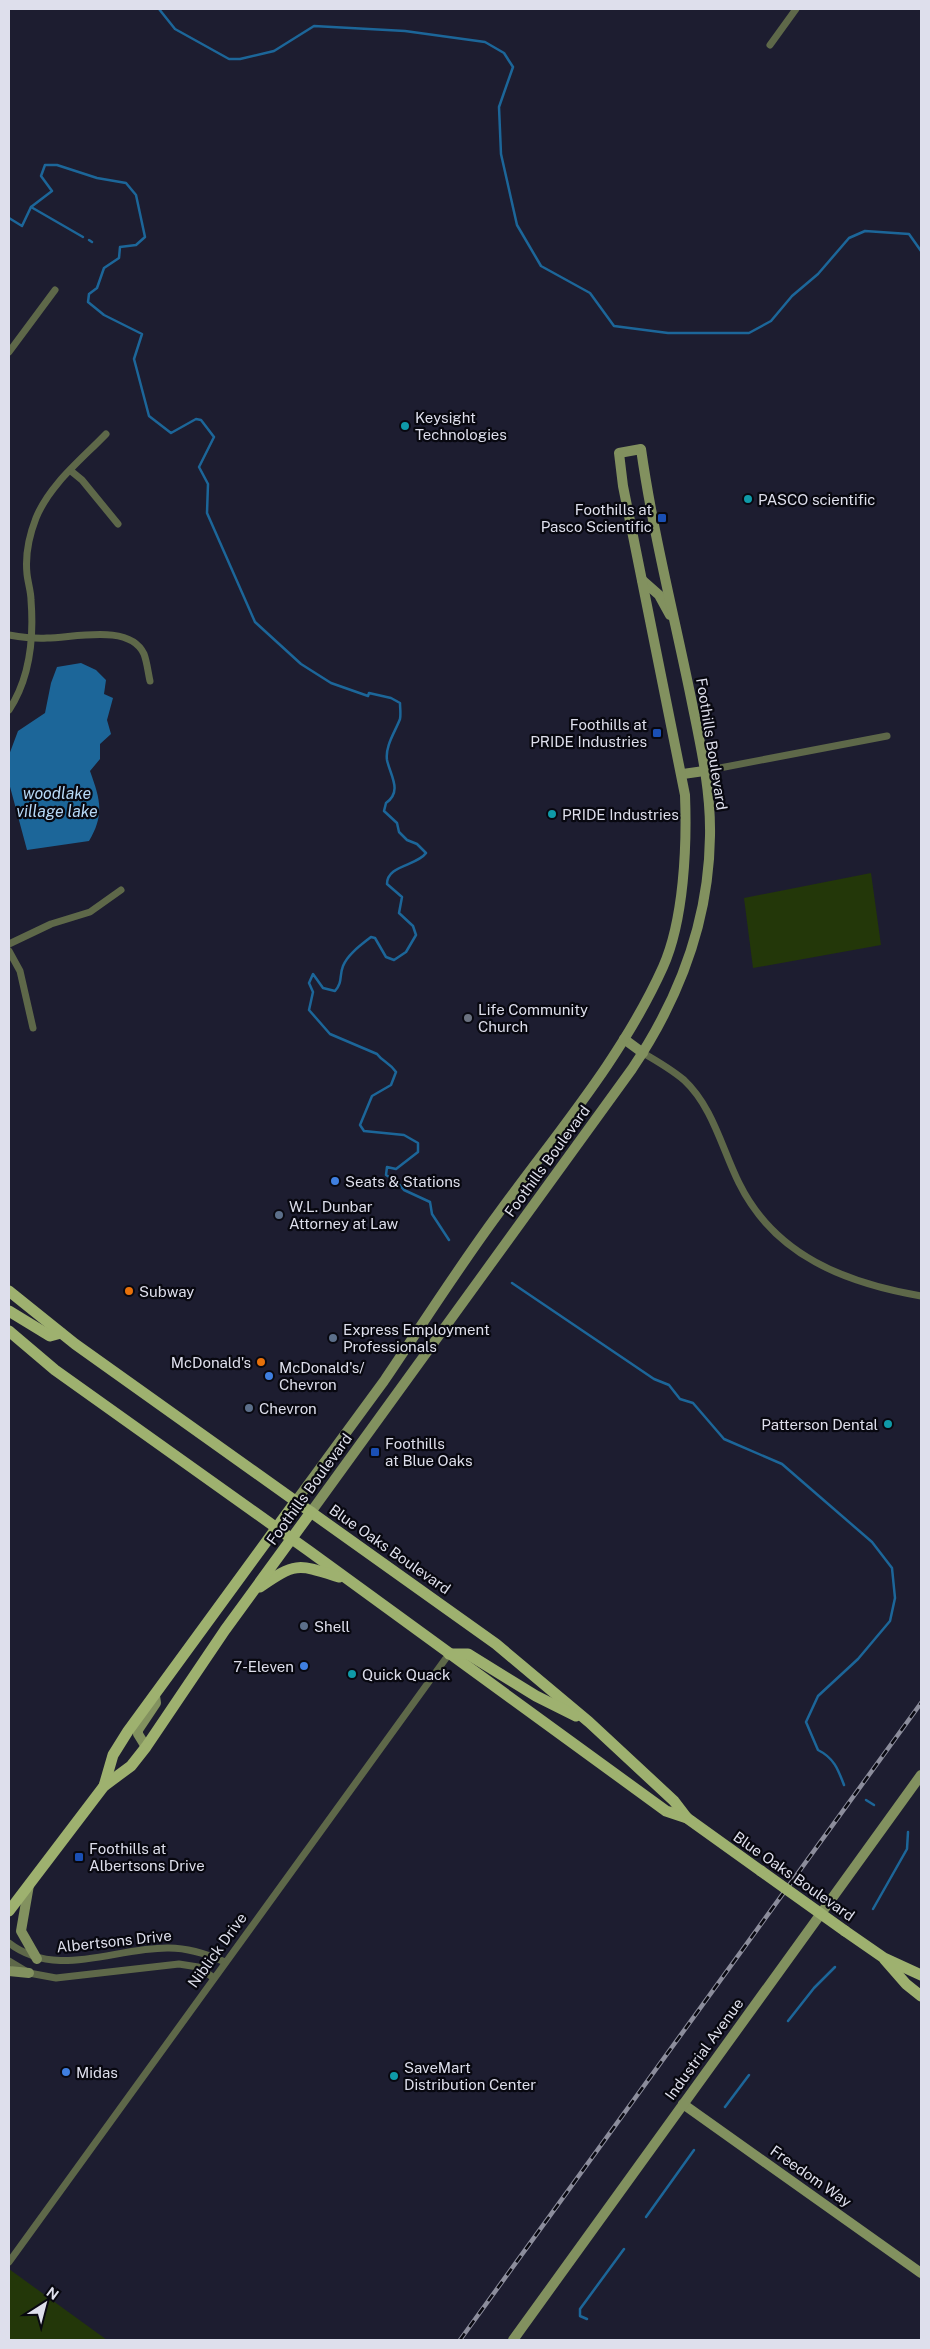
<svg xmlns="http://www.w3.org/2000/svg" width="930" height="2349" font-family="'Public Sans',sans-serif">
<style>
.green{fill:#233709}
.water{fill:#1c6699}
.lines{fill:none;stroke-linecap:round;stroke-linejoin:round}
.stream{stroke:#1c6699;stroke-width:2.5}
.street{stroke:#5e6849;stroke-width:7}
.secondary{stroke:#82915f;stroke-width:10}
.primary{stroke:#9eb16f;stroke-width:11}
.rail-casing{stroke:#8c8d9c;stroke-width:4.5}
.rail{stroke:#080810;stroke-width:2.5;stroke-dasharray:8;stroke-linecap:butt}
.primary-bridge{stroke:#9eb16f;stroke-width:11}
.culture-dot{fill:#0f9aa8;stroke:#080810;stroke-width:2}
.transit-dot{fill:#1a4fb4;stroke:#080810;stroke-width:2}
.worship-dot{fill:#6b7280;stroke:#080810;stroke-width:2}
.shop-dot{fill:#3f7fe0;stroke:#080810;stroke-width:2}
.service-dot{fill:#5c6f8a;stroke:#080810;stroke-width:2}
.food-dot{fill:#e8710a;stroke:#080810;stroke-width:2}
.labels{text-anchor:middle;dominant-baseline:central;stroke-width:4.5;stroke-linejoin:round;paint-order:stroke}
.poi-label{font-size:15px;fill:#dedfec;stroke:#080810;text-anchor:start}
.street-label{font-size:15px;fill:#dedfec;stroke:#080810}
.water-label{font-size:16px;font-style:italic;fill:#b7d9f7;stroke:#080810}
</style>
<rect width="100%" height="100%" fill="#1d1d30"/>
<!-- green -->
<g class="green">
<polygon points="871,873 881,945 753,968 744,898"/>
<polygon points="9,2269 107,2340 9,2340"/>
</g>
<!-- water -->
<path class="water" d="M81,663L96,670L106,680L104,694L113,698L107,720L111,734L100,744V759L90,771C100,799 105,814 89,841L27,850L9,783V755L18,731L45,713L51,683L57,667Z"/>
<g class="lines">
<!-- stream -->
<g class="stream">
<polyline points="159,9 175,29 229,59 240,59 274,51 314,26 405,31 485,42 504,53 513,67 499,107 501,154 517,225 541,266 590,293 614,326 668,333 749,333 771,321 792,296 818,274 849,238 865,231 909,234 921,251"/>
<polyline points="31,207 83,237"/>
<path d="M9,218L22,226L31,207L52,191L41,176L45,165H57L97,178L126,183L136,195L145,237L136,245L120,247L119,258L104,268L97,288L89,294L88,302L104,315L142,334L134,359L149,416L171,433L196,419L201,420L214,437L199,467L208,484L207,513L255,622L301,664L331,683L368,696L369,693L391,698L400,703C400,708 401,714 400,719C395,732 385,746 387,760C390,775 403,791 386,803L384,811L397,823L399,832L407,840L417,844L426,853C417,866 387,865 387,884L402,897L399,913L413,926L416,935L406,952L394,960L386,957L375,938L371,937C361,945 348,954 343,966C339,976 343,982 335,991L323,988L313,974L309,983L313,992L309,1010L330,1034L377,1054C383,1062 389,1062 396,1072L391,1085L372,1096L360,1125L364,1131L404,1135L418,1143V1152L396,1169L387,1167L386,1175L397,1182L404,1190L430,1202L432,1214L449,1240"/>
<polyline points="89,240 92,242"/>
<path d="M512,1283L654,1379L669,1385L680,1399L693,1403L724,1439L782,1464L872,1542L892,1568L895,1598L890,1621L858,1659L818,1696L806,1722L818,1750C834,1758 838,1769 844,1785"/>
<polyline points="866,1800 874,1805"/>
<polyline points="873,1909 907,1849 908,1832"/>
<polyline points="788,2021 814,1988 835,1967"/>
<polyline points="725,2107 749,2075"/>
<polyline points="646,2217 694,2150"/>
<polyline points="587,2319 580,2316 580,2309 624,2249"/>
</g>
<!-- street -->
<g class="street">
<polyline points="770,45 796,9"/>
<polyline points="9,352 55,290"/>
<polyline points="71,471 82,480 118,524"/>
<path d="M9,635C21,637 34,639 47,638C73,638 130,623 144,654C147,662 148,672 150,681"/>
<path d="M9,710C30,678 34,638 31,600C31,592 28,583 27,574C25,555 29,536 36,518C50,484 81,460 106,434"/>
<polyline points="704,771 887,736"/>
<polyline points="9,944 51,924 90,912 121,890"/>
<polyline points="9,951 20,971 33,1028"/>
<path d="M643,1053C657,1061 672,1070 684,1080C713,1107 722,1149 739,1183C775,1256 846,1283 921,1296"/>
<path d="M9,1943C57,1980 115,1947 169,1948C189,1948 207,1954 225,1962"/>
<polyline points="9,1961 29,1973 56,1978 179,1964 198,1967 214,1978"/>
<polyline points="9,2262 449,1654"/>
</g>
<!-- secondary -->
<g class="secondary">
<polyline points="642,580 659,595 670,615"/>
<polyline points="683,774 704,771"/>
<polyline points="624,1039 643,1053"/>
<path d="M296,1501C325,1461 355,1421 384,1381C422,1325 458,1268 498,1214C556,1134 622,1058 663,967C684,920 687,846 685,795L623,486L619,453L641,449C653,533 674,615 691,698C700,743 711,789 710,836C709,921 679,999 632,1069L311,1512"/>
<polyline points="146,1747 138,1734 138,1730 156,1703 155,1696"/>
<polyline points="29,1885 21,1931 37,1959"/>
<polyline points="9,1971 29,1973"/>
<polyline points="683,2104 921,2273"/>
<polyline points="513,2340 921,1775"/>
</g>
<!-- primary -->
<g class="primary">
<polyline points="9,1291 75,1344 496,1644 589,1722 674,1801 687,1818"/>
<polyline points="9,1311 50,1336 61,1333"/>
<polyline points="9,1331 55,1370 309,1551 666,1811 687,1818 761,1871"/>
<path d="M260,1587C296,1562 298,1564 339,1577"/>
<polyline points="449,1654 468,1654 536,1696 576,1716"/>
<polyline points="104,1786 113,1755 128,1731 296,1501"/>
<polyline points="9,1911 104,1786 131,1766 146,1747 225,1630 311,1512"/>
<polyline points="845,1931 884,1958 921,1975"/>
<polyline points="885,1960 906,1984 921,1996"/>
</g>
<defs>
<polyline id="rail" points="460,2340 921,1703"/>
</defs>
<!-- rail casing -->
<use href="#rail" class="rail-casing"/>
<!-- rail -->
<use href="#rail" class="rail"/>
<!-- primary-bridge -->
<polyline class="primary-bridge" points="761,1871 845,1931"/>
</g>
<!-- markers -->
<g class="culture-dot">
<circle cx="405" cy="426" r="5"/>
<circle cx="748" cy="499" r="5"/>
<circle cx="552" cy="814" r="5"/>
<circle cx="888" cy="1424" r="5"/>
<circle cx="352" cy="1674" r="5"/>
<circle cx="394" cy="2076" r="5"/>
</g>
<g class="transit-dot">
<rect x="657" y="513" width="10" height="10" rx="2.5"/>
<rect x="652" y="728" width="10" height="10" rx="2.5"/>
<rect x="370" y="1447" width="10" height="10" rx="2.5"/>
<rect x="74" y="1852" width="10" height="10" rx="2.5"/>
</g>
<circle class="worship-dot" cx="468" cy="1018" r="5"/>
<g class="shop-dot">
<circle cx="335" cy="1181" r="5"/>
<circle cx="269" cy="1376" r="5"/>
<circle cx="304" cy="1666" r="5"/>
<circle cx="66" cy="2072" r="5"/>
</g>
<g class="service-dot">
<circle cx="279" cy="1215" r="5"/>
<circle cx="333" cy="1338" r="5"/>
<circle cx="249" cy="1408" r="5"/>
<circle cx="304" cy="1626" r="5"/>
</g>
<g class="food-dot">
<circle cx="129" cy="1291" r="5"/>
<circle cx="261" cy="1362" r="5"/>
</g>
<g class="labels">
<!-- poi labels -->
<g class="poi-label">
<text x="415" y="417">Keysight<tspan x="415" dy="17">Technologies</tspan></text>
<text x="758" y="499">PASCO scientific</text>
<text x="652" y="509" text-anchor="end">Foothills at<tspan x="652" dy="17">Pasco Scientific</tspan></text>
<text x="647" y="724" text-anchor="end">Foothills at<tspan x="647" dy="17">PRIDE Industries</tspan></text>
<text x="562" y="814">PRIDE Industries</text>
<text x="478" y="1009">Life Community<tspan x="478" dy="17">Church</tspan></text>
<text x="345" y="1181">Seats &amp; Stations</text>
<text x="289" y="1206">W.L. Dunbar<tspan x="289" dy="17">Attorney at Law</tspan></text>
<text x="139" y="1291">Subway</text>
<text x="343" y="1329">Express Employment<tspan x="343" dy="17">Professionals</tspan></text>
<text x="251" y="1362" text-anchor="end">McDonald's</text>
<text x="279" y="1367">McDonald's/<tspan x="279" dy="17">Chevron</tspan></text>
<text x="259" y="1408">Chevron</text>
<text x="878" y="1424" text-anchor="end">Patterson Dental</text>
<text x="385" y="1443">Foothills<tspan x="385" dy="17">at Blue Oaks</tspan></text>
<text x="314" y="1626">Shell</text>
<text x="294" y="1666" text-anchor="end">7-Eleven</text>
<text x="362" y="1674">Quick Quack</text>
<text x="89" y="1848">Foothills at<tspan x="89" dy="17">Albertsons Drive</tspan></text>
<text x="404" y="2067">SaveMart<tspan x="404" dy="17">Distribution Center</tspan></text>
<text x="76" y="2072">Midas</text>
</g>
<!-- street labels -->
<g class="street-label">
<text transform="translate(712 744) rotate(81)">Foothills Boulevard</text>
<text transform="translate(547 1161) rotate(-54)">Foothills Boulevard</text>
<text transform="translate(309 1489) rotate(-54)">Foothills Boulevard</text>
<text transform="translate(390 1549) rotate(35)">Blue Oaks Boulevard</text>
<text transform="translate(794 1876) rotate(35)">Blue Oaks Boulevard</text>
<text transform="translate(114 1941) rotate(-6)">Albertsons Drive</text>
<text transform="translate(217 1950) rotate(-54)">Niblick Drive</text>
<text transform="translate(704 2049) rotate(-54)">Industrial Avenue</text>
<text transform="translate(811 2176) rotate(35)">Freedom Way</text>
</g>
<!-- water labels -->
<g class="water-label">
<text x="57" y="793">woodlake<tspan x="57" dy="18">village lake</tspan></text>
</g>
</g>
<!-- border -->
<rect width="930" height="2349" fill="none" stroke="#dedfec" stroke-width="20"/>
<!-- north arrow -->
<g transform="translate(45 2304) rotate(36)" stroke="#080810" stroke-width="4" paint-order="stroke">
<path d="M0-4L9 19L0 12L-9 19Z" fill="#dedfec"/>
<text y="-8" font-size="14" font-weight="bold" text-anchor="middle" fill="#dedfec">N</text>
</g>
</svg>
